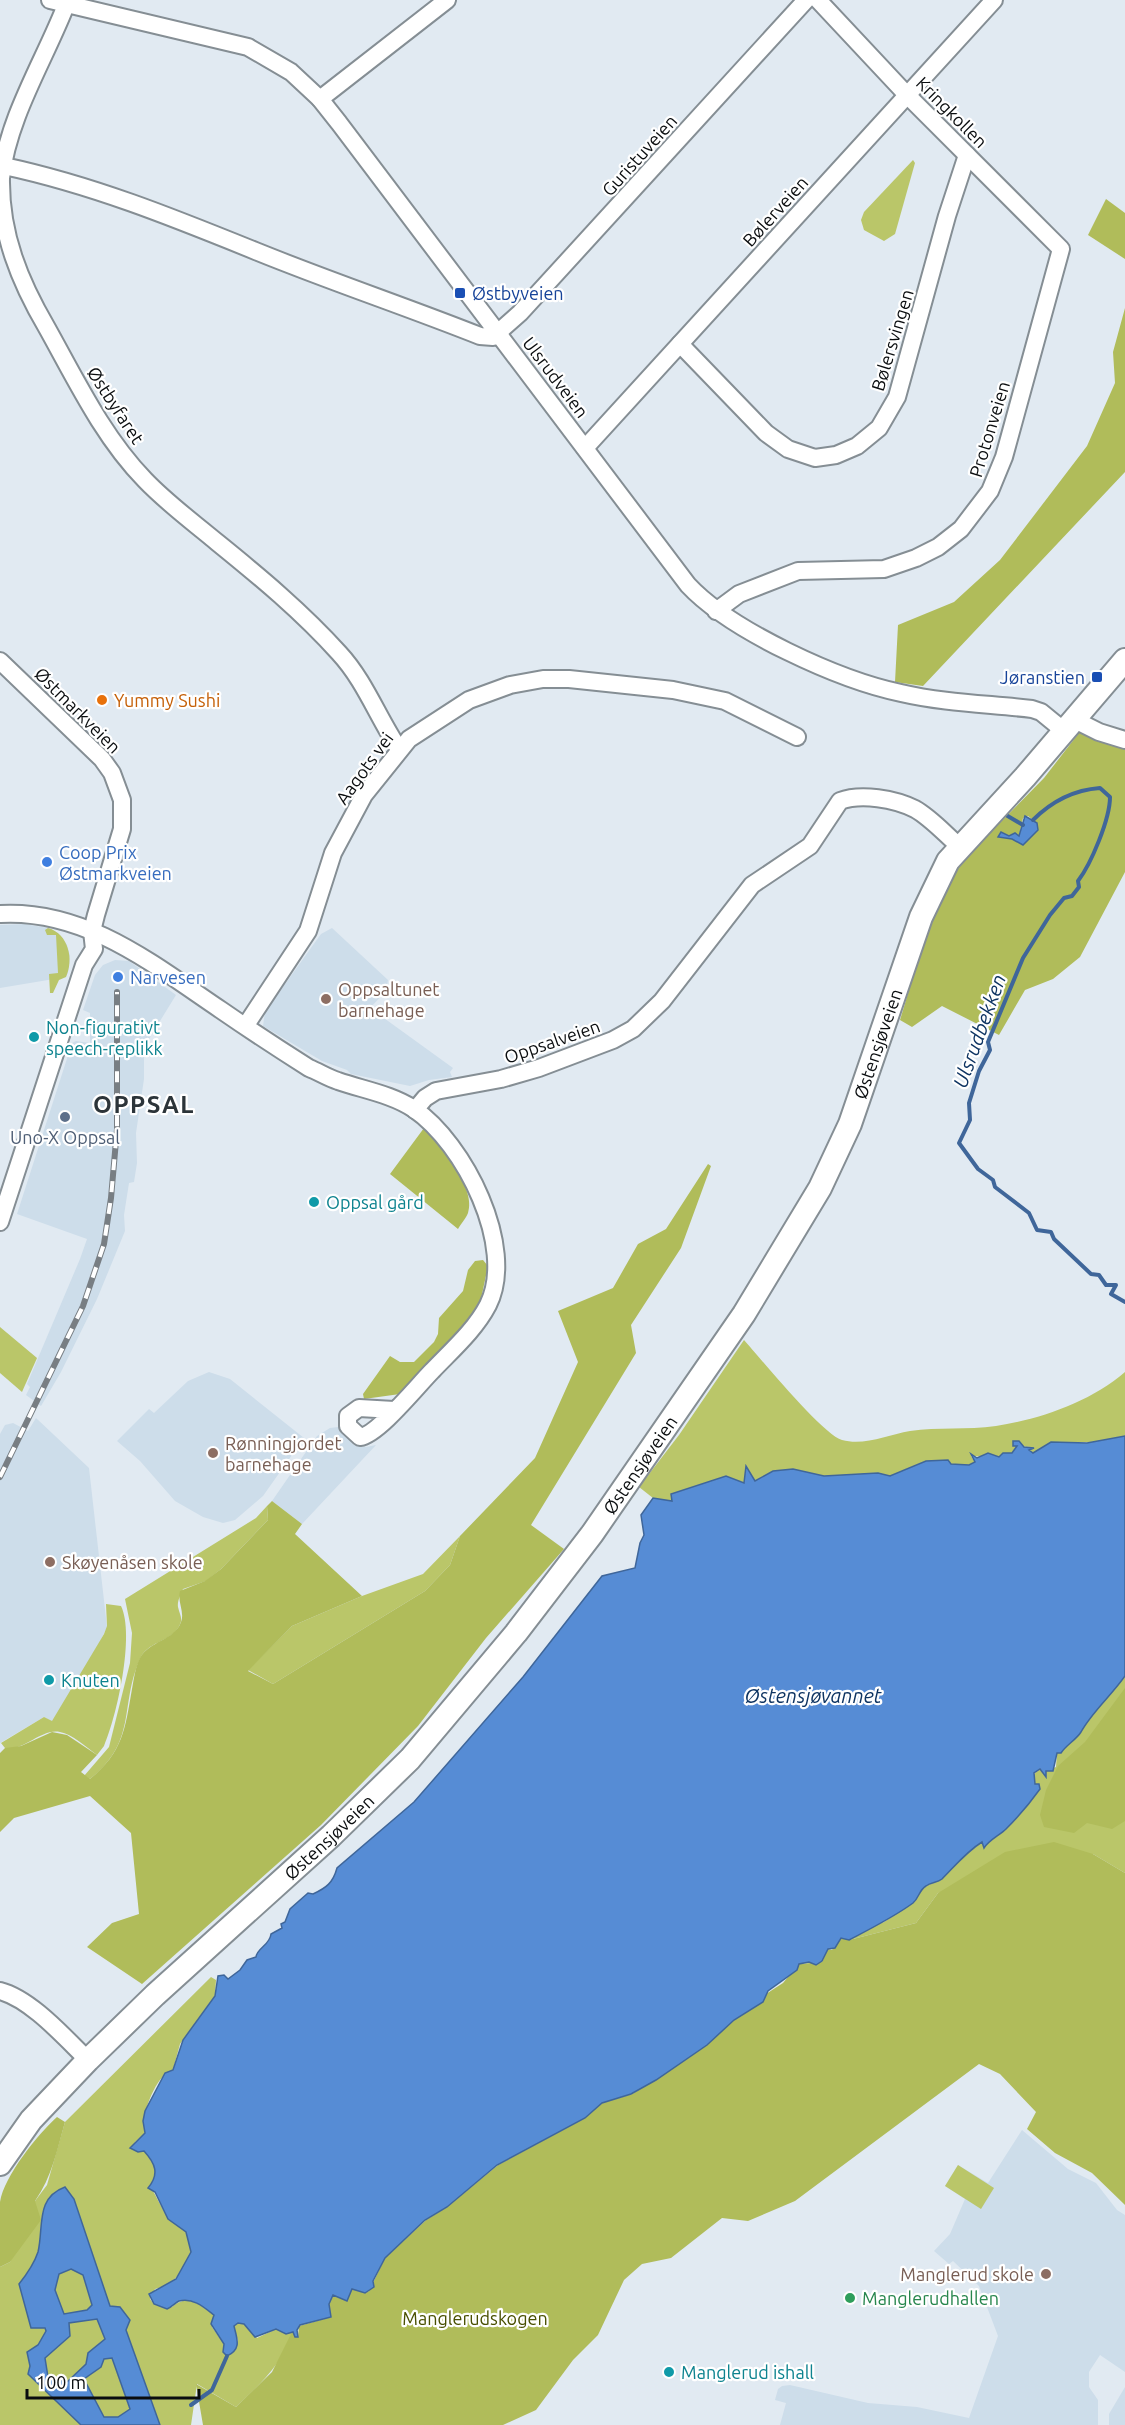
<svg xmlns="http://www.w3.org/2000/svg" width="1125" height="2425" font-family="Ubuntu,sans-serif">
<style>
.built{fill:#cdddea}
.green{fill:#bac669}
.forest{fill:#b0bc5a;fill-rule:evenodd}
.water{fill:#568cd5;stroke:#3f669a;stroke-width:1.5;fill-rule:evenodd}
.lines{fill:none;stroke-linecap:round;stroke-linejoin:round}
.stream{stroke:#3f669a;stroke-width:4}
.minor-casing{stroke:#858e94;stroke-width:20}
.major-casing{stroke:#858e94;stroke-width:26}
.minor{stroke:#fff;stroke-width:16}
.major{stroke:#fff;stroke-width:22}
.rail-casing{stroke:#787e83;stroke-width:6}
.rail{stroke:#fff;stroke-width:4;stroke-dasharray:11;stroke-linecap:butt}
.transit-dot{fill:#1a4fb4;stroke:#fff;stroke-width:2}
.food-dot{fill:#e8710a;stroke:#fff;stroke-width:2}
.shop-dot{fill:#3f7fe0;stroke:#fff;stroke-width:2}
.education-dot{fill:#8d6e63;stroke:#fff;stroke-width:2}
.culture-dot{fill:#0f9aa8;stroke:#fff;stroke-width:2}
.service-dot{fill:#5c6f8a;stroke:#fff;stroke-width:2}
.leisure-dot{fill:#2e9e5b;stroke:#fff;stroke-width:2}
.labels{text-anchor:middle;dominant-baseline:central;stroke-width:4.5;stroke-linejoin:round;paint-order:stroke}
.street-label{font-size:18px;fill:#0a0d0f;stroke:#fff}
.transit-label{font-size:18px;fill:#164399;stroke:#fff;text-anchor:start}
.food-label{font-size:18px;fill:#c56008;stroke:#fff;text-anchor:start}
.shop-label{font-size:18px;fill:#366cbe;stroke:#fff;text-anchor:start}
.education-label{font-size:18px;fill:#785e54;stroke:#fff;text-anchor:start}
.culture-label{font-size:18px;fill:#0d838f;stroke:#fff;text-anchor:start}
.service-label{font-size:18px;fill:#4e5e75;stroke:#fff}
.leisure-label{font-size:18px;fill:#27864d;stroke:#fff;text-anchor:start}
.park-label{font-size:18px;fill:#494f01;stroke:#fff}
.water-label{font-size:20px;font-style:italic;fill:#0e3462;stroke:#fff}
.district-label{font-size:24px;font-weight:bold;letter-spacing:1.5px;fill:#2c3439;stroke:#fff}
</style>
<rect width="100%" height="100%" fill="#e1eaf2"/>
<!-- built -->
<g class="built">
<polygon points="25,924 48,928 58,933 67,945 70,956 68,972 66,977 0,988 0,925"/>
<polygon points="332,928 388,980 386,991 370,1008 453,1068 450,1072 452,1077 429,1080 410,1086 351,1074 347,1070 322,1061 263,1026 265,1012 321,934"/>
<polygon points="115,960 129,961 176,995 144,1047 144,1079 136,1133 137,1163 134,1182 129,1183 124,1215 125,1231 97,1299 61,1372 41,1406 26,1395 30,1387 27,1384 80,1259 87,1239 17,1214 72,1043 76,1041 90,1043 90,1013 83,1010 95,975 103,965"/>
<polygon points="209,1372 230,1379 304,1438 263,1496 235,1520 223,1523 203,1517 175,1501 140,1461 117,1441 149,1409 154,1413 188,1381"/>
<polygon points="36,1418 89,1468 107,1627 93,1656 52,1722 44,1717 0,1743 0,1434 5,1425 13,1423 28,1431"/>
<polygon points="338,1427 354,1445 366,1447 376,1445 302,1524 272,1501 317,1436 330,1428"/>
<polygon points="1022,2130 1068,2169 1096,2183 1117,2210 1125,2215 1125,2372 1100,2355 1089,2372 1089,2387 1098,2400 1098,2425 780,2425 786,2403 775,2400 778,2389 782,2386 790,2385 868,2403 917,2407 969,2418 998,2336 979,2286 953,2261 949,2264 934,2251 950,2234 965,2199 945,2186 958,2165 988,2183"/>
<polygon points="1125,2387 1125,2425 1109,2425 1109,2414"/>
</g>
<!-- green -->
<g class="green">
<polygon points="913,160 915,163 895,234 884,241 864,230 861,220 864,212"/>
<path d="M48,928C69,934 74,960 66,977L59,980L53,993H50L49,974L58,973L56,935H47L45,930Z"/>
<polygon points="0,1327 37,1358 22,1392 0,1373"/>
<path d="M744,1340C761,1359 823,1435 842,1440C864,1446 888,1435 910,1431C938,1427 967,1430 996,1426C1041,1419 1090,1402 1125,1372V1436L1094,1442H1064L1033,1453L1029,1450L1031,1447L1017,1446L1012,1453L1002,1454L999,1457L971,1456L975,1462L969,1466L951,1464L947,1460L926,1461L890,1476L874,1474L824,1476L793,1469L773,1471L755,1481L746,1466L744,1483L726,1476L671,1494L672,1501L653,1498L639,1487L679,1435Z"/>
<path d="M267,1506L268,1520L221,1569L206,1581L183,1589C181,1594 177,1601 178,1607C180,1616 184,1619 178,1628C169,1642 147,1642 140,1659C119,1706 138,1741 90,1779L84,1776L109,1747L130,1663L132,1633L125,1599L256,1518Z"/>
<polygon points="460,1536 450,1565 425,1591 273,1684 248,1670 292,1626 362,1596 423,1574"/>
<path d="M106,1604L121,1606C135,1635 117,1716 104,1746L97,1755C86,1747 72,1734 60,1732C41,1728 24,1752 5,1748L1,1743L44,1717L52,1721L104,1634L107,1626Z"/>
<path d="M1125,1676V1873L1093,1854L938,1893L916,1923L849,1940L868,1928L884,1922L913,1903L920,1890L945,1875L960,1859L982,1842L986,1844C1007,1828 1025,1810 1040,1789L1035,1784L1034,1774L1040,1769L1045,1776L1046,1771L1056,1767L1057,1753H1061C1066,1744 1076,1740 1081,1732C1091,1712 1111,1695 1125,1676Z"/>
<path d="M211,1977L216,1980L215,1996L180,2044L173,2070C157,2075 147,2103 144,2119C143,2123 145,2128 145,2133L135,2142L133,2150L144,2151L151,2158L156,2169L152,2189L168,2219L186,2232L191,2252C183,2271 176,2284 155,2289L150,2299L154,2304L172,2307C187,2293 202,2306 214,2315L212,2327L224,2344L223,2352L238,2341L234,2326L238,2323L244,2324L257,2338L276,2329L286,2334L292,2332C284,2363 258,2386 236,2407L197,2384L191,2425H160L126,2330L110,2307L74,2199L65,2187C35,2198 44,2227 38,2252C34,2264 27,2274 19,2284L46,2331L38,2345L27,2352L30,2366L28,2374L81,2425H0V2267L10,2262L35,2201L47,2185L65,2122Z"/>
<polygon points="958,2165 994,2188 981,2209 945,2186"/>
<polygon points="71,2269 83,2275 92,2305 87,2310 64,2314 55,2290 59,2274"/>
<polygon points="97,2319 105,2339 88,2353 86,2364 67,2382 48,2377 45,2358 70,2336 69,2323"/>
<polygon points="104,2358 112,2358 130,2410 118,2417 104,2417 84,2379 101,2367"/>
</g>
<!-- forest -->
<g class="forest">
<polygon points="1106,199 1125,213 1125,259 1088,235"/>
<polygon points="1125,308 1125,472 923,686 895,682 898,625 954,602 1000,560 1087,446 1115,383 1113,352"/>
<path d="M1082,729L1125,741V872L1080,957L1053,979L1025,990L999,1035L942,1006L912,1027L900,1020L939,891L978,845L1044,778ZM1028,816L1033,820L1038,830L1023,845L1012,839L998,837L1001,832L1009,836L1015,834L1019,836L1023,818Z"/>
<path d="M424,1128C440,1143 477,1189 468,1213C466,1218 461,1224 458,1229L390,1174Z"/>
<path d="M708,1164L711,1166L681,1248L631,1325L636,1353L531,1525L564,1549L486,1638L418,1726L321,1825L142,1984L87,1947L112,1923L139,1914L131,1833L90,1796L14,1818L0,1832V1753L5,1748L21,1746L52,1732L67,1735L97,1755L81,1772L90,1779C123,1752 125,1729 132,1689C134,1679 135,1668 140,1658C149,1641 175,1640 181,1622C185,1612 177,1602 180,1591L205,1581L221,1569L268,1520L267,1506L272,1501L302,1524L295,1534L362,1596L292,1626L248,1671L273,1684L425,1591L450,1565L460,1536L535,1458L578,1362L558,1311L613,1288L638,1244L666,1229Z"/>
<polygon points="483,1260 488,1266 481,1299 467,1323 453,1338 400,1394 364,1399 363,1394 390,1356 400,1362 414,1362 434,1342 438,1334 439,1318 463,1291 468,1270 475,1261"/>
<polygon points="1125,1688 1125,1821 1112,1829 1087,1823 1074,1833 1044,1827 1040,1815 1046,1790 1058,1766 1085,1742"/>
<polygon points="1054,1842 1093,1854 1125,1873 1125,2205 1092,2173 1055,2153 1027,2129 1036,2112 1000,2074 979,2064 795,2201 748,2221 722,2218 671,2258 642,2264 624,2280 598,2335 573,2360 536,2410 503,2425 203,2425 196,2384 236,2407 272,2372 292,2332 298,2337 299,2326 331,2317 329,2304 332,2296 336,2294 344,2300 352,2289 365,2293 369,2291 385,2258 426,2220 447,2207 498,2165 585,2118 602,2103 632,2094 690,2057 734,2020 763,2002 766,1994 783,1983 799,1964 822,1962 828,1949 832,1950 841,1938 849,1940 916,1923 938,1893 1005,1852"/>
<path d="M57,2117L65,2122C57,2150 52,2177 35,2201L41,2220L10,2262L0,2267C0,2246 0,2222 0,2202C4,2176 38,2134 57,2117Z"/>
</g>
<!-- water -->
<g class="water">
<polygon points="1025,816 1037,823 1038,830 1023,845 1012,839 998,837 1001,832 1009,836 1015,833 1019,836"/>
<path d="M1125,1436V1676C1111,1696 1092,1712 1081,1732C1076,1740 1066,1745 1061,1753H1057L1053,1771H1046V1777L1040,1769L1034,1773L1035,1784H1039L1040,1789C1030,1803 1019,1816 1006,1829C1000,1835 989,1840 984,1848L982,1842C966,1852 955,1866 942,1879C937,1883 931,1882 926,1886C919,1890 919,1898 913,1903C894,1917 870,1929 849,1940L841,1938L835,1948L828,1949L822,1961L816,1965L809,1962L799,1964L797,1970L768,1991L763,2002L734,2020L707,2045L656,2080L631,2094L602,2103L585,2118L497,2165L447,2207L425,2220L385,2258L373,2281L374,2287L365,2293L352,2289L347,2301L333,2295L329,2304L331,2317L300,2325L297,2330L298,2337H295L293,2332L286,2334L276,2329L255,2337L244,2324L238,2323L234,2326C237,2339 242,2349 227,2356L223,2352L224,2344L211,2324L214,2315C205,2308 193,2297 179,2301C175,2303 172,2307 167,2309L154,2304L149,2294L176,2279L191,2252L186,2232L168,2219L155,2192L148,2188C160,2174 155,2163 144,2151L138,2152L130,2148L145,2133L143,2121L145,2111L165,2073L173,2070L183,2040L215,1996L218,1976L224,1975L228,1979L240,1970L247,1960L256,1957C257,1948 270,1945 271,1934L282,1928L281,1924L285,1922L290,1909L308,1893L313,1894C326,1888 333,1883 337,1868L414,1802L523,1677L602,1576L635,1568L640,1543L644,1535L641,1515L653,1498L672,1501L671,1494L726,1476L744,1483L746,1466L755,1481L773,1471L793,1469L824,1476L878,1473L890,1476L926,1461L948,1460L951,1464L969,1465L975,1462L971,1454L977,1458L988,1453L999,1457L1003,1453H1012L1017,1446H1013V1441H1019L1024,1447L1034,1448L1029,1450L1033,1453L1051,1442L1087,1443Z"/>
<path d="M65,2187L74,2199L110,2306L120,2307L130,2320L126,2330L160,2425H81L28,2374L30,2366L27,2352L38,2345L46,2331L45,2328H31L19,2284C27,2274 34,2264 38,2252C44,2227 35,2198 65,2187ZM71,2269L83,2275L92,2305L87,2310L64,2314L55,2290L59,2274ZM97,2319L105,2339L88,2353L86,2364L67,2382L48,2377L45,2358L70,2336L69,2323ZM112,2358L130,2409L118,2417H104L84,2379L101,2367L104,2359Z"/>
</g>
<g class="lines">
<!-- stream -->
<g class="stream">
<polyline points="1006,815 1023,825"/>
<path d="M1033,820C1052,801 1073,790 1100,788L1110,797C1110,819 1091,864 1078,881L1079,887L1072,896L1064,898L1050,915L1023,958L988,1042L990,1050L979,1071L969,1103L970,1120L959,1143L978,1169L993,1180L995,1187L1029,1213L1037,1230L1051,1232L1054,1239L1091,1274L1099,1275L1106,1285H1116L1111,1294L1125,1302"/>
<polyline points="191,2405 212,2390 227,2356"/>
</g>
<defs>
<g id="minor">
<path d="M50,0L248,47L291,72L320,99L339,123L688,585C731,631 839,680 901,693C944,703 989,704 1032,709L1041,712L1063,730"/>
<path d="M68,0C46,58 8,116 1,178C0,234 20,282 47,328C76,380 103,437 145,480C168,504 193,522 218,543C260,577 302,612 339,653C365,681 378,718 399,749"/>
<polyline points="320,99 447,0"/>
<path d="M4,166C93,185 174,218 258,252C332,282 407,307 480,336L493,337L520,313L806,0"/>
<polyline points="680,344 766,433 788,449 815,458 836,455 857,446 879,428 897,397 947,216 967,155"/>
<polyline points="585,448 994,0"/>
<polyline points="716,611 739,594 798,571 884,569 916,558 938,547 961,529 990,491 1004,457 1061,249 907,95 818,0"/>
<polyline points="0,661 102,759 112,773 122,800 122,829 96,915 92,931 94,949 84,965 0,1222"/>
<polyline points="1073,719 1099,732 1125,740"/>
<path d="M0,914C86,909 154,965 221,1010C250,1030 279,1049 309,1068C319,1072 328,1078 338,1081C364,1090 391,1094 414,1109C464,1143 517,1247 488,1305C475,1330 452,1350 432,1371C418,1385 378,1435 360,1437L348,1426V1416L359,1408L394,1410"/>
<polyline points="246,1025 308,931 333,853 364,795 409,739 469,700 510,685 543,679 569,679 673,690 725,701 797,737"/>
<path d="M415,1110L425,1098L436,1091L501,1079L539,1068L613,1040L633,1029L662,1001L752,885L810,846L840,801C861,793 895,799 915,809C931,818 945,834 959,846"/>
<path d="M0,1991C31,1999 65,2038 88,2060"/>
</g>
<g id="major">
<path id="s1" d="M0,2164L31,2120L88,2060L155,1995L331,1836L410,1759L516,1633L592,1534L744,1314L820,1188L850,1124L921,917L948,861L1025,777L1125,660"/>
</g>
</defs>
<!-- minor casing -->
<use href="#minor" class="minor-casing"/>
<!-- major casing -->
<use href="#major" class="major-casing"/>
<!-- minor -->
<use href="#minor" class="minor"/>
<!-- major -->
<use href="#major" class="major"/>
<defs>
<polyline id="rail" points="0,1477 83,1306 104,1244 111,1198 117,1129 117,992"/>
</defs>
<!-- rail casing -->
<use href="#rail" class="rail-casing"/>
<!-- rail -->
<use href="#rail" class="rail"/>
</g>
<!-- markers -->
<g class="transit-dot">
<rect x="454" y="287" width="12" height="12" rx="3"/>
<rect x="1091" y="671" width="12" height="12" rx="3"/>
</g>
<circle class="food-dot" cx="102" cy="700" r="6"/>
<g class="shop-dot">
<circle cx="47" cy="862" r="6"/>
<circle cx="118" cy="977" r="6"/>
</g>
<g class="education-dot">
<circle cx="326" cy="999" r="6"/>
<circle cx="213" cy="1453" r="6"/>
<circle cx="50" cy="1562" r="6"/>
<circle cx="1046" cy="2274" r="6"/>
</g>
<g class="culture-dot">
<circle cx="34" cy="1037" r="6"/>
<circle cx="314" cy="1202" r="6"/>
<circle cx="49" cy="1680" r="6"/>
<circle cx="669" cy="2372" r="6"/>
</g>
<circle class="service-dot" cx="65" cy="1117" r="6"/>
<circle class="leisure-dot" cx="850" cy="2298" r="6"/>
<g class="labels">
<!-- street labels -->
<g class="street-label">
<text transform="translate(952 112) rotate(45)">Kringkollen</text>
<text transform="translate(639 155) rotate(-48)">Guristuveien</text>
<text transform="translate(775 211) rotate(-48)">Bølerveien</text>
<text transform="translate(892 340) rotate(-73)">Bølersvingen</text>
<text transform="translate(556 377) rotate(53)">Ulsrudveien</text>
<text transform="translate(116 405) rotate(57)">Østbyfaret</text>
<text transform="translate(989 429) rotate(-73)">Protonveien</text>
<text transform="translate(78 710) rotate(45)">Østmarkveien</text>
<text transform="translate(364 768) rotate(-54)">Aagots vei</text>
<text transform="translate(552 1041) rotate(-19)">Oppsalveien</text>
<text stroke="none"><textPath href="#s1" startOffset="1437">Østensjøveien</textPath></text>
<text stroke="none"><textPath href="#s1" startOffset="951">Østensjøveien</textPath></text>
<text stroke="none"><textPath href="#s1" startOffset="465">Østensjøveien</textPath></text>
</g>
<!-- transit labels -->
<g class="transit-label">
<text x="472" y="293">Østbyveien</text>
<text x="1085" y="677" text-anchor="end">Jøranstien</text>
</g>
<!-- food labels -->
<g class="food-label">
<text x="114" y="700">Yummy Sushi</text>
</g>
<!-- shop labels -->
<g class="shop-label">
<text x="59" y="852">Coop Prix<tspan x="59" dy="21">Østmarkveien</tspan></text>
<text x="130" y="977">Narvesen</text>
</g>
<!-- education labels -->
<g class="education-label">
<text x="338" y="989">Oppsaltunet<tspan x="338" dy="21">barnehage</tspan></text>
<text x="225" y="1443">Rønningjordet<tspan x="225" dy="21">barnehage</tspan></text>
<text x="62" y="1562">Skøyenåsen skole</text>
<text x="1034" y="2274" text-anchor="end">Manglerud skole</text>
</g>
<!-- culture labels -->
<g class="culture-label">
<text x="46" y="1027">Non-figurativt<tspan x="46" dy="21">speech-replikk</tspan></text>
<text x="326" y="1202">Oppsal gård</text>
<text x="61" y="1680">Knuten</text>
<text x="681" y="2372">Manglerud ishall</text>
</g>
<!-- service labels -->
<g class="service-label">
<text x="65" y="1137">Uno-X Oppsal</text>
</g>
<!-- leisure labels -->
<g class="leisure-label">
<text x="862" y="2298">Manglerudhallen</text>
</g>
<!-- park labels -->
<g class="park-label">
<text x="475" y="2318">Manglerudskogen</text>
</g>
<!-- water labels -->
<g class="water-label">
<text transform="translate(979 1031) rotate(-70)">Ulsrudbekken</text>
<text x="813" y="1695">Østensjøvannet</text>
</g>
<!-- district labels -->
<g class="district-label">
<text x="144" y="1104">OPPSAL</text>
</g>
</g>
<!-- scale -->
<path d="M27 2389v9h172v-9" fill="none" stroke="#0a0d0f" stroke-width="3"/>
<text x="36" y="2389" font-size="18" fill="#0a0d0f" stroke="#ffffff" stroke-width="4.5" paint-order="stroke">100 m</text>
</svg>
